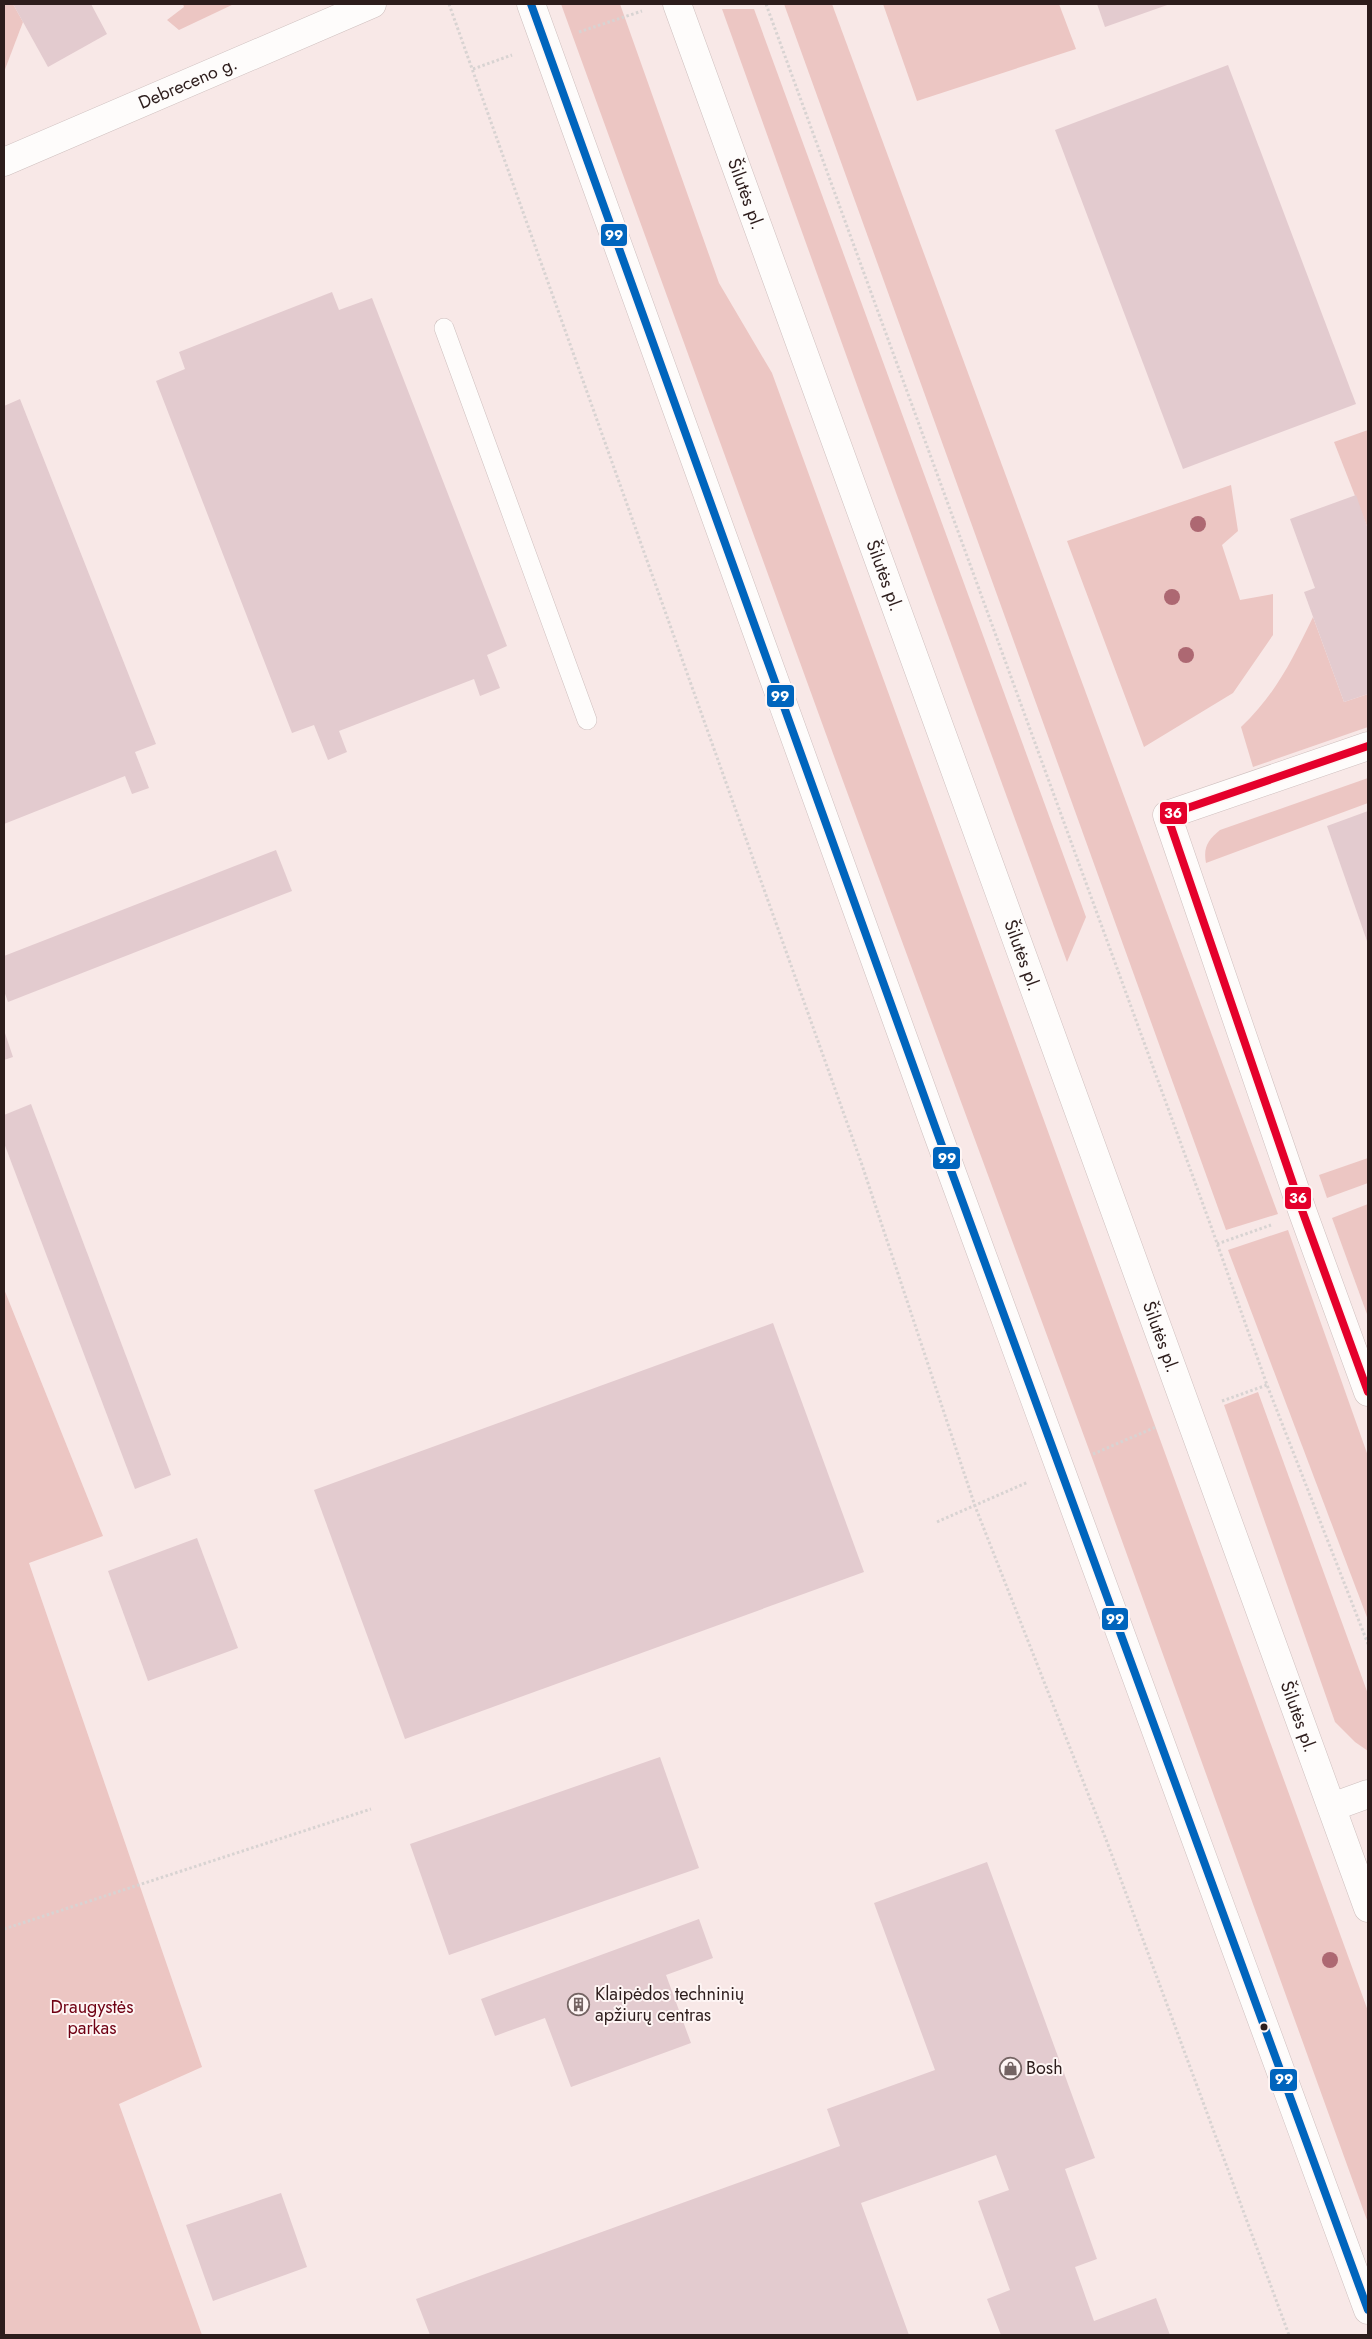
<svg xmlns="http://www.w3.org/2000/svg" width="1372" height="2339" font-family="Jost,sans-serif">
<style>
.green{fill:#ecc6c3}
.building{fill:#e3cbcf}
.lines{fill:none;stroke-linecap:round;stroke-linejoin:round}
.lane-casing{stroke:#cebfbe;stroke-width:20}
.street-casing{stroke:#cebfbe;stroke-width:29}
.secondary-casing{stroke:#cebfbe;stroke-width:29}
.primary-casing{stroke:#cebfbe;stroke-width:29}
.path{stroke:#d8d3d2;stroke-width:3;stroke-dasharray:2.5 2.5;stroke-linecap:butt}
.lane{stroke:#fefcfb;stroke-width:19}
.street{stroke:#fefcfb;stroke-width:28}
.secondary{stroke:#fefcfb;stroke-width:28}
.primary{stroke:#fefcfb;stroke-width:28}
.bus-1-casing{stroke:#fef5f4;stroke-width:11}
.bus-2-casing{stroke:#fef5f4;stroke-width:11}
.bus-1{stroke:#0065bd;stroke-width:8}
.bus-2{stroke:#e4002b;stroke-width:8}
.tree{fill:#ad6872}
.bus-dot{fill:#2d1d1c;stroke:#fef5f4;stroke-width:2}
.labels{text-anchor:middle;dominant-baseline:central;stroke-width:4;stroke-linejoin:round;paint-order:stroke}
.street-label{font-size:18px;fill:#2d1d1c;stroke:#fef5f4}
.poi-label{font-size:18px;fill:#2d1d1c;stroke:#fef5f4;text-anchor:start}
.park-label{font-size:18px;fill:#6f0013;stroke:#fef5f4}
.line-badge{stroke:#fef5f4;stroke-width:2}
.badge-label{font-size:14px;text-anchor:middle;font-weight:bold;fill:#fff}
</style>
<rect width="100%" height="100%" fill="#f8e8e7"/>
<!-- green -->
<g class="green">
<polygon points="4,4 13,4 23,22 4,72"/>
<polygon points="183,4 234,4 179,30 167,20 184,7"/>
<polygon points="561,4 620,4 719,283 772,373 1368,2011 1368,2223 1095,1466 843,781"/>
<polygon points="784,4 832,4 1278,1214 1226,1230"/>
<polygon points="883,4 1059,4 1076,49 917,101"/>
<polygon points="722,9 754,9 1086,917 1067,962 863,402"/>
<polygon points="1368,430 1368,529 1334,442"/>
<polygon points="1231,485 1238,531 1222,545 1240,600 1273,594 1273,635 1233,693 1144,747 1067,541"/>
<path d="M1313,617L1344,702L1368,694V727L1253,767L1241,727C1276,694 1292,660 1313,617Z"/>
<path d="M1368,778V803L1206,863C1203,847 1208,840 1220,830Z"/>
<polygon points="1368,1158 1368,1183 1327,1198 1319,1175"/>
<polygon points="1368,1204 1368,1317 1332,1218"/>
<polygon points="1288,1230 1368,1456 1368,1620 1228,1250"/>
<polygon points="4,1289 103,1536 29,1563 202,2067 119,2104 202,2335 4,2335"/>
<polygon points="1258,1392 1368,1694 1368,1751 1355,1742 1335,1722 1224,1405"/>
</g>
<!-- building -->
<g class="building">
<polygon points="13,4 91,4 107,34 48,67"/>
<polygon points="1097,4 1170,4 1105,27"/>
<polygon points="1228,65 1356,404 1183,469 1055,130"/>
<polygon points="332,292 339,310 372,298 507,646 487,655 500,688 480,696 474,679 339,731 347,752 328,760 314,725 292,733 156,381 185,369 179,352"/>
<polygon points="20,399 156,744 135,752 149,788 132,794 125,776 4,824 4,406"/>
<polygon points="1356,495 1368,529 1368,694 1344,702 1304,592 1315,588 1290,519"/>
<polygon points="1368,811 1368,944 1327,826"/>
<polygon points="276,850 292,891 8,1002 4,991 4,956"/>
<polygon points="4,1030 13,1057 4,1060"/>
<polygon points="31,1104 171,1475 135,1489 4,1143 4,1115"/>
<polygon points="773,1323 864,1572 405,1739 314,1490"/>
<polygon points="197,1538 238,1648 148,1681 108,1571"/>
<polygon points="660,1757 699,1868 449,1955 410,1844"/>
<polygon points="987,1862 1095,2158 1065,2169 1097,2259 1075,2267 1094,2321 1156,2298 1170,2335 1001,2335 987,2299 1010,2290 978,2201 1009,2190 996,2155 861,2203 909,2335 430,2335 416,2299 840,2146 827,2109 935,2070 874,1903"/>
<polygon points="699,1919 713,1958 666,1975 691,2043 571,2087 545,2018 495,2036 481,1999"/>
<polygon points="281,2193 307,2267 213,2301 186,2225"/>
</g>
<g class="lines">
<defs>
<polyline id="lane" points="444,328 587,720"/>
<g id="street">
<polyline points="1368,746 1167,815 1303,1213 1368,1392"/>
<polyline points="1332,1807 1368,1794"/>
</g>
<g id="secondary">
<path id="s1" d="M4,162L372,4"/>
</g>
<g id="primary">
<polyline points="531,4 937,1132 1368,2310"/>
<path id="s2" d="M677,4L1368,1908"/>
</g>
</defs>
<!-- lane casing -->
<use href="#lane" class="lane-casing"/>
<!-- street casing -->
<use href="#street" class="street-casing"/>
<!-- secondary casing -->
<use href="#secondary" class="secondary-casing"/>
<!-- primary casing -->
<use href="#primary" class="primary-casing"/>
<!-- path -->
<g class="path">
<polyline points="449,4 861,1162 975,1506 1107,1842 1289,2335"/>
<polyline points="766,4 1212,1229 1267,1385 1368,1644"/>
<polyline points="579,32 642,11"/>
<polyline points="473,69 512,55"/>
<polyline points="1217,1244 1271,1225"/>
<polyline points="1222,1401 1267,1385"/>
<polyline points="1093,1454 1156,1427"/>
<polyline points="937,1522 1028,1482"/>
<polyline points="4,1929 371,1809"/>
</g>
<!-- lane -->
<use href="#lane" class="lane"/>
<!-- street -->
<use href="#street" class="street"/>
<!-- secondary -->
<use href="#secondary" class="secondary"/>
<!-- primary -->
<use href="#primary" class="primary"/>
<defs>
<polyline id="bus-1" points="531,4 937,1132 1368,2310"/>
<polyline id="bus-2" points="1368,746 1167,815 1303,1213 1368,1392"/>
</defs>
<!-- bus-1 casing -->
<use href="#bus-1" class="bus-1-casing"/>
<!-- bus-2 casing -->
<use href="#bus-2" class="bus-2-casing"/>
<!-- bus-1 -->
<use href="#bus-1" class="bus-1"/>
<!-- bus-2 -->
<use href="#bus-2" class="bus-2"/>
</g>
<!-- trees -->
<g class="tree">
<circle cx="1198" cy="524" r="8"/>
<circle cx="1172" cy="597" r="8"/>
<circle cx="1186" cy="655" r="8"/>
<circle cx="1330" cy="1960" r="8"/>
</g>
<!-- icons -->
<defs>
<symbol id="building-ring" viewBox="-11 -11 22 22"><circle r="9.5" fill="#fef5f4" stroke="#746463" stroke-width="1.5"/><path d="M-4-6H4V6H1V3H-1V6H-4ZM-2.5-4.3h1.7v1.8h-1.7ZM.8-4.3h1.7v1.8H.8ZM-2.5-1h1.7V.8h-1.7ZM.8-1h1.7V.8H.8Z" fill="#746463"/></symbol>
<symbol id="shop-ring" viewBox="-11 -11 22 22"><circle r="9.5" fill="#fef5f4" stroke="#746463" stroke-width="1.5"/><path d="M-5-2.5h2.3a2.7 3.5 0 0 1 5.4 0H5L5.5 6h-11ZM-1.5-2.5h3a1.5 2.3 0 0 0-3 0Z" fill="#746463"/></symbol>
</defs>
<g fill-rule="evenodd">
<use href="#building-ring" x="566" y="1992" width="25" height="25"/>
<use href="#shop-ring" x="998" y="2056" width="25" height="25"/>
</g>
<!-- markers -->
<circle class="bus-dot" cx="1264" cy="2027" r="4.5"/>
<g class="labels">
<!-- street labels -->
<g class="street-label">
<text stroke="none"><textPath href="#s1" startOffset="200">Debreceno g.</textPath></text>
<text stroke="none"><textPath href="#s2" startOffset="202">Šilutės pl.</textPath></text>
<text stroke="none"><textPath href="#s2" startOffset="608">Šilutės pl.</textPath></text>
<text stroke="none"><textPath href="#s2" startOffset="1012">Šilutės pl.</textPath></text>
<text stroke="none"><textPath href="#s2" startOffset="1418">Šilutės pl.</textPath></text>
<text stroke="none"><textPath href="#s2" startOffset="1822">Šilutės pl.</textPath></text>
</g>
<!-- poi labels -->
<g class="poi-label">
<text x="595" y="1994">Klaipėdos techninių<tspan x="595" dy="21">apžiurų centras</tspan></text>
<text x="1026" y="2068">Bosh</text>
</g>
<!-- park labels -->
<g class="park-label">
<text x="92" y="2007">Draugystės<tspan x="92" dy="21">parkas</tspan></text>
</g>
</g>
<g class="line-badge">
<rect x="600" y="223" width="28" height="24" rx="5" fill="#0065bd"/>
<rect x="766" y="684" width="29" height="24" rx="5" fill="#0065bd"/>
<rect x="1159" y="801" width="29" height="24" rx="5" fill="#e4002b"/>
<rect x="932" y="1146" width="29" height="24" rx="5" fill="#0065bd"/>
<rect x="1284" y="1186" width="28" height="24" rx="5" fill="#e4002b"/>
<rect x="1101" y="1607" width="28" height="24" rx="5" fill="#0065bd"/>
<rect x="1269" y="2068" width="29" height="24" rx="5" fill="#0065bd"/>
</g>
<g class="badge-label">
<text x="614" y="240">99</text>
<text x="780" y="701">99</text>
<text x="1173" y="818">36</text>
<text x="947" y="1163">99</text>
<text x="1298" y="1203">36</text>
<text x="1115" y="1624">99</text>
<text x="1284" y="2084">99</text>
</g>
<!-- border -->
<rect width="1372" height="2339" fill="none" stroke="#2d1d1c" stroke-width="10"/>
</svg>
